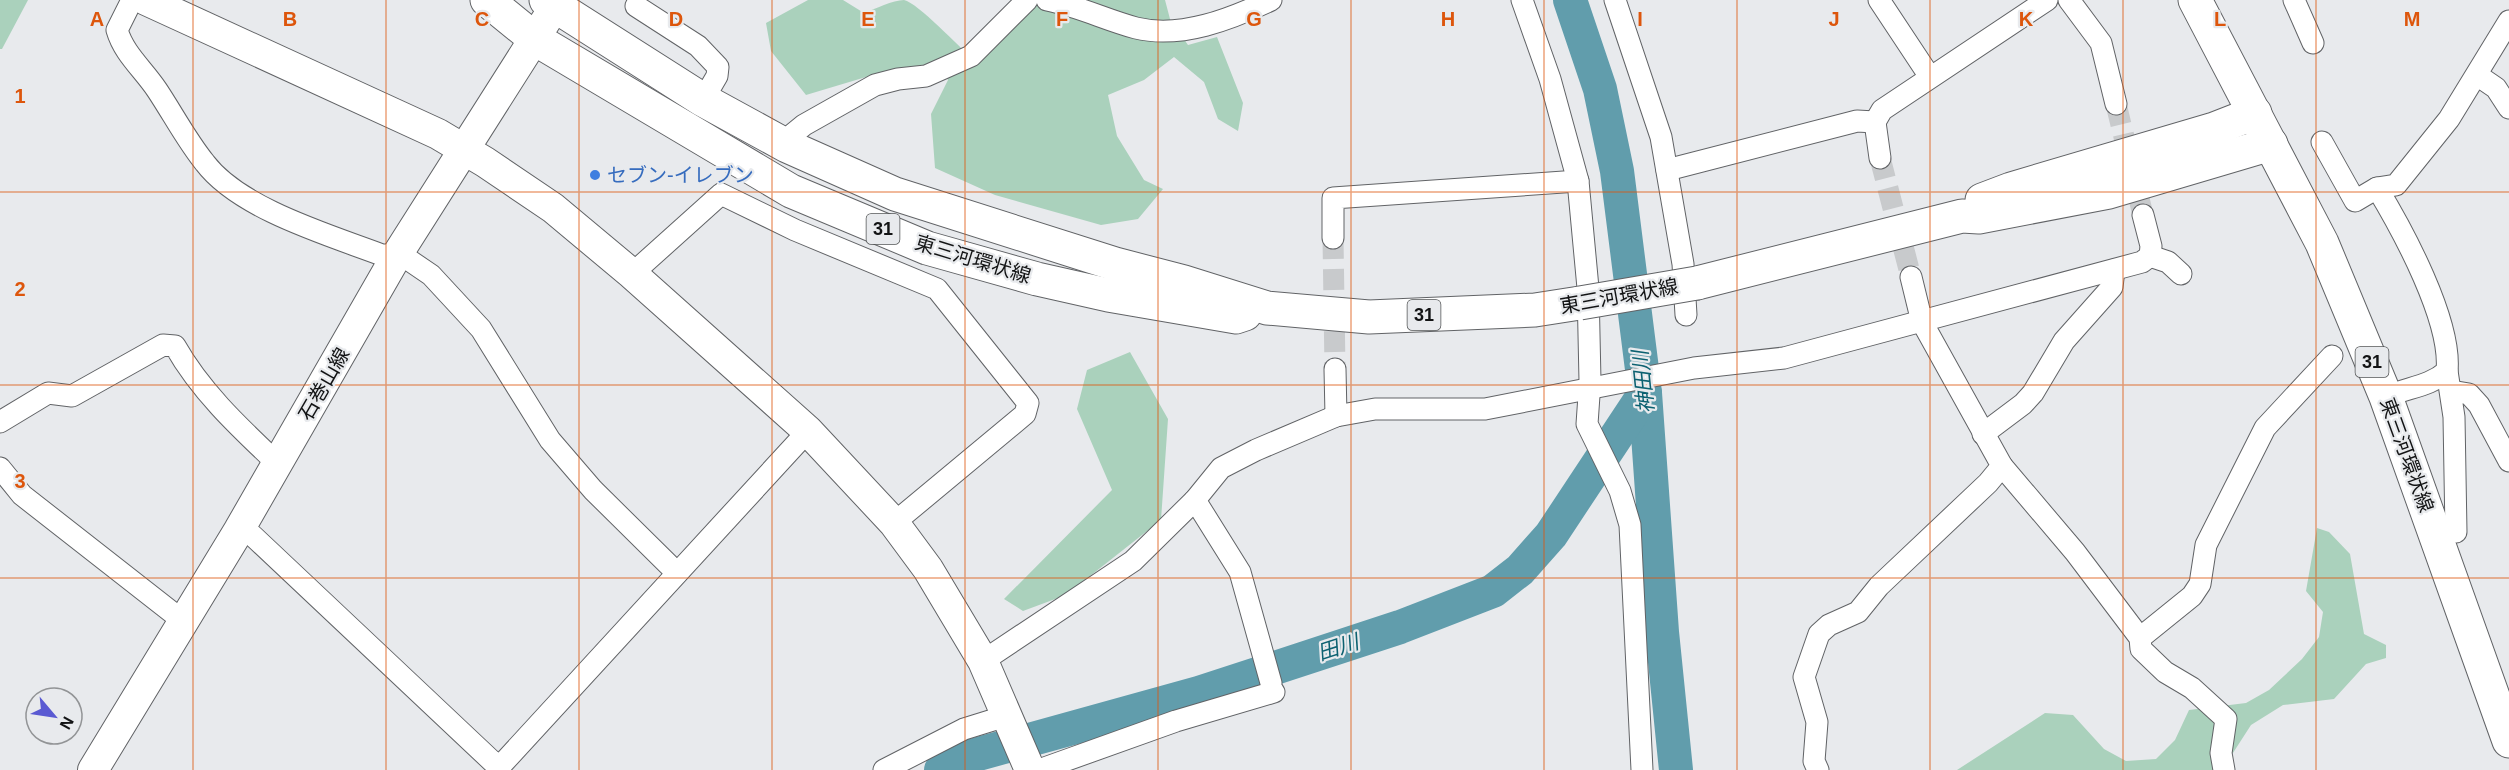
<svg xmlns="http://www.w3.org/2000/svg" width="2509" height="770" font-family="Helvetica,'Noto Sans JP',sans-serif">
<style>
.green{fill:#aad1bc}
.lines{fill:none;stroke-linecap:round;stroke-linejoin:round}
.river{stroke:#619dac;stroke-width:34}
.street-tunnel{stroke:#c8cacc;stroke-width:21;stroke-dasharray:21 10;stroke-linecap:butt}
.street-casing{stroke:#616366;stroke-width:23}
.secondary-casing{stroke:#616366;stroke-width:32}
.primary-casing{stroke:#616366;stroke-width:35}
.street{stroke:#fff;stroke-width:21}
.secondary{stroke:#fff;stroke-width:30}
.primary{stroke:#fff;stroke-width:33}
.primary-bridge-casing{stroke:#616366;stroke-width:35;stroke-linecap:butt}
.primary-bridge{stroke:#fff;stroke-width:33}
.grid{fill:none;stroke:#dd560c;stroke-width:1.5;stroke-opacity:0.55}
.shop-dot{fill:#3f7fe0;stroke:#e8eaed;stroke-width:2}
.labels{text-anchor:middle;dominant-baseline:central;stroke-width:4.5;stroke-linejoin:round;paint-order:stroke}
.shield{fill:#e8eaed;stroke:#525455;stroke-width:1.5}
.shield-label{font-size:18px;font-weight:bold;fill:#121314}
.shop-label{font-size:20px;fill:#366cbe;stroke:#e8eaed;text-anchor:start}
.street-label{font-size:20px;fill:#121314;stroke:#e8eaed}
.water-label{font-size:21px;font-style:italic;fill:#0c6171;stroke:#e8eaed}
.grid-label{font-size:20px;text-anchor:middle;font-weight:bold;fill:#dd560c;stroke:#e8eaed;stroke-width:4.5;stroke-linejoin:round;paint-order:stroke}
</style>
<rect width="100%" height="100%" fill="#e8eaed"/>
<!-- green -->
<g class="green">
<polygon points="0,0 28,0 2,49 0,49"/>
<path d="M808,0H843L864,13C875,9 893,0 904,0C918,3 960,48 973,59L1034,0H1165L1170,19L1188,45L1217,37L1243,103L1238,131L1218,119L1204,82L1174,57L1144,80L1108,95L1117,136L1144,180L1163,189L1138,219L1101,225L995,195L935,168L931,114L948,80L939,63L866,77L806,95L771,51L766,23Z"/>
<polygon points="1130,352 1168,419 1161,520 1066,595 1023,611 1004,599 1112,490 1077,409 1087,370"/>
<polygon points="2317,528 2329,532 2350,554 2364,634 2386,645 2386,658 2366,664 2334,699 2283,705 2251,725 2231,756 2231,770 1957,770 2045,713 2073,715 2104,749 2126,761 2156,759 2175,740 2189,710 2246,703 2269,690 2302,659 2319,637 2323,612 2306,591"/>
</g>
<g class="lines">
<!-- river -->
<g class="river">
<polyline points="1570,0 1600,89 1617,171 1645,393 1662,632 1676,770"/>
<polyline points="941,770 971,756 1199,693 1400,627 1493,591 1520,570 1551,535 1645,393"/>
</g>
<!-- street-tunnel -->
<g class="street-tunnel">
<polyline points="2116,104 2143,215"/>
<polyline points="1880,158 1911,277"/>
<polyline points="1333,238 1335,369"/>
</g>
<defs>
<g id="street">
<path d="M132,0L117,30C124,54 143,69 157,90C173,114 187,141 205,163C240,209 329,235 382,255H397L409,260L431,275L481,329L550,440L593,490L677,573"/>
<path d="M1047,0C1078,6 1106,20 1136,28C1181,39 1231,19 1271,0"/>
<polyline points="1522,0 1550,79 1578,181 1588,288 1590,381 1587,424 1620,491 1630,525 1642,770"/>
<polyline points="1615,0 1661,137 1683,264 1686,315"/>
<polyline points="1879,0 1930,77"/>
<polyline points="2069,0 2101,43 2116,104"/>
<polyline points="2294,0 2313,43"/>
<polyline points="636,6 698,46 718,67 717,76 703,100"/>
<polyline points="2477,75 2496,88 2509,108"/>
<polyline points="1875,122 1880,158"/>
<polyline points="2322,142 2355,201 2377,188 2396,185 2449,119 2509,21"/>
<polyline points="787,146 793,134 804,125 875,85 898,79 926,76 971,56 1027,0"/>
<polyline points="1667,170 1857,121 1875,122 1882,110 2047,0"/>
<path d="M2377,188C2403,231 2452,321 2447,371C2429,387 2408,387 2386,397"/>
<polyline points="1333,238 1333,198 1578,181"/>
<polyline points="2150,256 2168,262 2181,274"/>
<polyline points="632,274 721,194 795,230 937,289 1028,403 1025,414 894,523"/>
<polyline points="1335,369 1336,416"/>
<polyline points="2447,371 2454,417 2456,532"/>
<polyline points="2451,391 2469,394 2479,405 2509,461"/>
<path d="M0,422L48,393L72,396L163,345L175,346C201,392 240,428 278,464"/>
<polyline points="1983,434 2023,404 2033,393 2064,341 2112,287 2114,270"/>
<polyline points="2002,466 2075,552 2140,638 2141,649 2165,672 2192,688 2226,719 2221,753 2224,770"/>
<polyline points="0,468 22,495 183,621"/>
<polyline points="1195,500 1240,572 1271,683"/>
<polyline points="239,530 253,536 495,764 504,762 808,431"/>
<polyline points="2140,638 2192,596 2200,584 2206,545 2265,428 2332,356"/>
<polyline points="983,661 1133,561 1195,500 1221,468 1256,450 1336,416 1375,409 1485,409 1694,368 1784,358 2142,262 2150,256 2151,246 2143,215"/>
<polyline points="884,770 964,729 993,720 1005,712"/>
<polyline points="1039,770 1176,721 1274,692"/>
<polyline points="1818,770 1814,761 1817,722 1804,677 1819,634 1829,625 1858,612 1879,586 1988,483 2002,466 1922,322 1911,277"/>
</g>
<g id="secondary">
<polyline points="146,0 438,134 485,162 553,208 632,274 808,431 894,523 928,569 983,661 1030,770"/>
<polyline points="93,770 239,530 397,255 559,0"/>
</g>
<g id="primary">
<polyline points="487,0 535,39 791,191 927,248 1037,279 1108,295 1236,317 1245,314"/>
<polyline points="546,0 703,100 787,146 895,194 1115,264 1184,282 1267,308 1369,317 1535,310 1580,303"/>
<polyline points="2195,0 2322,243 2386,397 2509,741"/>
<polyline points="1982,200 2011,189 2214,129 2255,113"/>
<polyline points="1697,283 1962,216 1979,217 2109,192 2271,144"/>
</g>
</defs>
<!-- street casing -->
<use href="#street" class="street-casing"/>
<!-- secondary casing -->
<use href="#secondary" class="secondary-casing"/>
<!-- primary casing -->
<use href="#primary" class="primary-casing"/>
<!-- street -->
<use href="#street" class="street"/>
<!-- secondary -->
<use href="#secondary" class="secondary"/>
<!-- primary -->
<use href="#primary" class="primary"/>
<defs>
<polyline id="primary-bridge" points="1580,303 1697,283"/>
</defs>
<!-- primary-bridge casing -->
<use href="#primary-bridge" class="primary-bridge-casing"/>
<!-- primary-bridge -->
<use href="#primary-bridge" class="primary-bridge"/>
</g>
<!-- grid -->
<path class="grid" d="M193,0V770M386,0V770M579,0V770M772,0V770M965,0V770M1158,0V770M1351,0V770M1544,0V770M1737,0V770M1930,0V770M2123,0V770M2316,0V770M0,192H2509M0,385H2509M0,578H2509"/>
<!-- markers -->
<circle class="shop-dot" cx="595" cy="175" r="6"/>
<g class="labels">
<!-- shield labels -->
<g class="shield">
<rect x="866.5" y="214" width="33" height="30" rx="4.5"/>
<rect x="1407.5" y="300" width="33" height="30" rx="4.5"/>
<rect x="2355.5" y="347" width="33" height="30" rx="4.5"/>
</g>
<g class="shield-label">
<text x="883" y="229">31</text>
<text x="1424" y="315">31</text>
<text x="2372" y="362">31</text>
</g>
<!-- shop labels -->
<g class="shop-label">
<text x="607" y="175">セブン-イレブン</text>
</g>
<!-- street labels -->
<g class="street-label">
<text transform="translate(973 259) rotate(17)">東三河環状線</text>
<text transform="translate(1619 296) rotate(-10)">東三河環状線</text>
<text transform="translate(324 384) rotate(-60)">石巻山線</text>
<text transform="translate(2407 455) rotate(70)">東三河環状線</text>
</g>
<!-- water labels -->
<g class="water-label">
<text transform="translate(1643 382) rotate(-96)">神田川</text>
<text transform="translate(1338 647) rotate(-18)">田川</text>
</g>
</g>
<g class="grid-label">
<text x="97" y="26">A</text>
<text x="290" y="26">B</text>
<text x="482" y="26">C</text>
<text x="676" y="26">D</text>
<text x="868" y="26">E</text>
<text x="1062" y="26">F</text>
<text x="1254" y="26">G</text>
<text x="1448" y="26">H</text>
<text x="1640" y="26">I</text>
<text x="1834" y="26">J</text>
<text x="2026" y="26">K</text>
<text x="2220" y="26">L</text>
<text x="2412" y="26">M</text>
<text x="20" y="103">1</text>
<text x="20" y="296">2</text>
<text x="20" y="488">3</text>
</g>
<!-- north arrow -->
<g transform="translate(54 716) rotate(119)"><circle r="28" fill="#e8eaed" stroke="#929496" stroke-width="1.5"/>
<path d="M0-4.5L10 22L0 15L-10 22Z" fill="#5a5ad2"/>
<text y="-9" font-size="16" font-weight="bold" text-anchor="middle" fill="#121314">N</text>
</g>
</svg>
